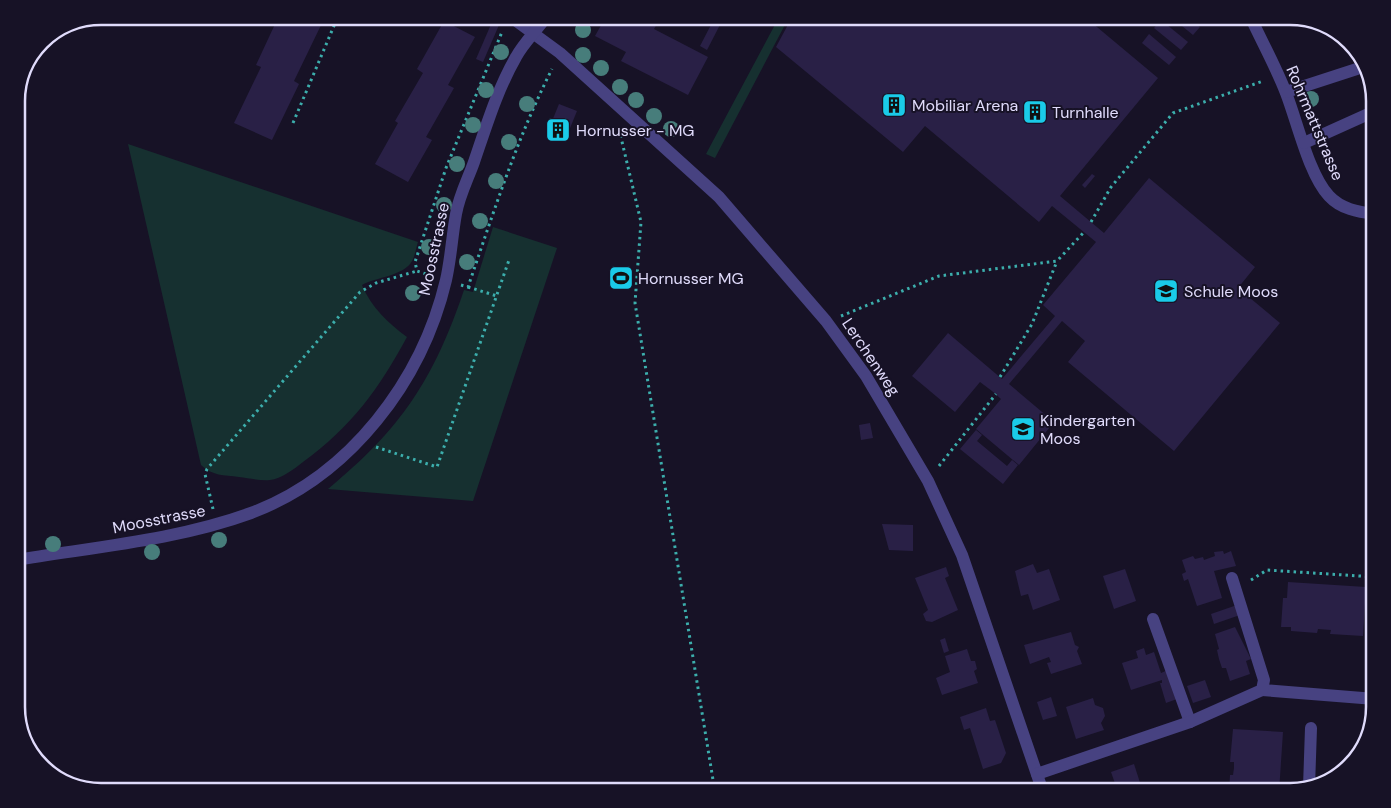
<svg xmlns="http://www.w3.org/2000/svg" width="1391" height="808" font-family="'DM Sans',sans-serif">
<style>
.green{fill:#163030}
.building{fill:#292046}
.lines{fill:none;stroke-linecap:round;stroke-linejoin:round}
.path{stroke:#3caeac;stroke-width:3;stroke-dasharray:2.5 4;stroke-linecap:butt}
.minor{stroke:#474281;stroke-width:12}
.tree{fill:#477d7b}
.labels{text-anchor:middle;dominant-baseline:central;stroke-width:4;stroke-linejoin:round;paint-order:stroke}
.poi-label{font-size:16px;fill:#e0dbfb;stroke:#171226;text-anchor:start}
.street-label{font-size:16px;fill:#e0dbfb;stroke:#171226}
.rim{fill:none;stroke:#e0dbfb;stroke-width:2.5}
</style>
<rect width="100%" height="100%" fill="#171226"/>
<!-- green -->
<g class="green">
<polygon points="778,19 788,19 715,158 706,154"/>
<path d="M128,144L418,242C416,248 415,256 412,261C404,276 376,277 362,285C371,307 388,323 407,337C379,389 351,427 303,462C294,469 281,479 270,480C260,481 249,478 239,477C224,475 212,476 201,465Z"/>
<path d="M493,227L557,248L473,501L328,489C401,429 434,379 464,290L473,292Z"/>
</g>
<!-- building -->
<g class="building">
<polygon points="1085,17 1158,78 1060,196 1104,233 1149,178 1255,267 1238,288 1280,323 1174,451 1068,362 1085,341 1062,321 1009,384 1054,422 1019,465 976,429 1001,399 992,391 980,382 955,412 912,376 948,333 1002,379 1055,316 1043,305 1096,242 1052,206 1039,222 925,126 903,152 776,47 791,19"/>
<polygon points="1171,17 1187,17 1200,27 1193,35"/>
<polygon points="714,19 723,19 707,50 700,46"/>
<polygon points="604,20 659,20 654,29 708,57 688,95 621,61 626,52 595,36"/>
<polygon points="1161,20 1188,42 1181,50 1154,28"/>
<polygon points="323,21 294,81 299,84 272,140 234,123 261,67 256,65 276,22"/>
<polygon points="444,21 475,37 448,85 454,88 426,137 432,140 408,182 375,164 398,123 395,121 423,73 417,69"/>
<polygon points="492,22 499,25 483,62 476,59"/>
<polygon points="1149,34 1176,57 1169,65 1142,43"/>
<polygon points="559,104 577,111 566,138 548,131"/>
<polygon points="1092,174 1095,176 1085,188 1082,185"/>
<polygon points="870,423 873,438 861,440 859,425"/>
<polygon points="976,430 982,435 977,441 1007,466 1012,460 1018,465 1003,484 960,449"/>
<polygon points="882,524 913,525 913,551 889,550"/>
<polygon points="1223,551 1224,554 1231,551 1236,566 1214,571 1222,598 1197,606 1188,579 1184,581 1182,574 1186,572 1182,560 1193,556 1195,559 1203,557 1204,560 1215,556 1214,552"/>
<polygon points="1033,564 1037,573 1049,569 1060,600 1033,610 1028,594 1021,596 1015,571"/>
<polygon points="946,567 949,576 945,578 958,610 932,622 926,621 923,614 928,610 915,578"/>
<polygon points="1125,569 1136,601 1114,609 1103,576"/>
<polygon points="1288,582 1366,587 1363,636 1330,634 1331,630 1318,629 1317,633 1291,631 1291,627 1281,627 1283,598 1287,598"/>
<polygon points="1237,605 1240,615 1214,624 1211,614"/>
<polygon points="1235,627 1251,659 1246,661 1250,674 1230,681 1226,668 1222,668 1219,659 1217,650 1219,649 1215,634"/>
<polygon points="1071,632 1075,645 1079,647 1077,651 1082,664 1051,674 1047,663 1051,662 1049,657 1030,664 1024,645"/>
<polygon points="945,638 949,651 944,653 940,640"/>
<polygon points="1144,648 1146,655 1154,652 1161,673 1168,670 1177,699 1166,703 1160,683 1162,683 1162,680 1131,690 1122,663 1138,658 1136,651"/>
<polygon points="967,649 971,661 975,661 977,669 974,671 978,683 942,695 936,678 950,672 945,656"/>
<polygon points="1205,680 1211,697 1193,703 1187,686"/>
<polygon points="1051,697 1057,716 1043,720 1037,702"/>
<polygon points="1093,698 1095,705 1103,708 1105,716 1101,723 1104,730 1076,739 1066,707"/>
<polygon points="986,708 990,721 995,720 1006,753 1001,763 983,769 970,728 964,730 960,717"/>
<polygon points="1233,729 1283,732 1279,792 1229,792 1230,775 1233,775 1234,768 1234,762 1230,762"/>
<polygon points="1134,764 1143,792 1118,792 1111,772"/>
</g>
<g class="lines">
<!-- path -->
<g class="path">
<polyline points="293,123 336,21"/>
<polyline points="619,129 641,222 635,303 715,792"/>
<polyline points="1091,222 1111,187 1173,113 1263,81"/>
<polyline points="432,276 417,271 415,262 446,168 502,32"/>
<path d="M461,285L468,287C493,214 517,138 552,69"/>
<polyline points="468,287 497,296"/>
<polyline points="841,316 939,276 1057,261 1084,232"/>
<polyline points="1000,377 1032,324 1057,261"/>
<polyline points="376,447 437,467 509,260"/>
<polyline points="939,466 996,394"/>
<polyline points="213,509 205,474 207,469 360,292 376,283 417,271"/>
<polyline points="1251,580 1267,570 1375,577"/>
</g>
<!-- minor -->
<g class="minor">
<path d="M1250,16C1262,42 1276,67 1286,93C1297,121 1309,175 1329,196C1341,209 1358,212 1375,214"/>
<polyline points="515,20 560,53 719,197 826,321 866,376 928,481 962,555 1043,792"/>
<polyline points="1286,92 1366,66"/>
<polyline points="1304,143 1375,111"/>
<path d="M16,560C94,547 177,540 251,513C350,476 422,381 446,280C451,258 452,236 456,214C459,196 468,179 474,162C486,127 497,90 516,57C523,44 535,32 544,20"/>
<polyline points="1153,619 1190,722"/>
<polyline points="1262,690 1375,699"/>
<polyline points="1037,774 1190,722 1262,690 1264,680 1232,578"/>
<polyline points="1309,787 1311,728"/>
</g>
</g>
<!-- trees -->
<g class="tree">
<circle cx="583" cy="30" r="8"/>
<circle cx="501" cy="52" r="8"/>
<circle cx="583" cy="55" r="8"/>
<circle cx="601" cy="68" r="8"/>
<circle cx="620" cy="87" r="8"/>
<circle cx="486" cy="90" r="8"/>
<circle cx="1311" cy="99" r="8"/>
<circle cx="636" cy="100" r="8"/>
<circle cx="527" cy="104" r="8"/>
<circle cx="654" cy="116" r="8"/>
<circle cx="473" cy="125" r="8"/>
<circle cx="671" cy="129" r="8"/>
<circle cx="509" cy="142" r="8"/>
<circle cx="457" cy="164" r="8"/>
<circle cx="496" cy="181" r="8"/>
<circle cx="444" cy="205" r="8"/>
<circle cx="480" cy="221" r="8"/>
<circle cx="429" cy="247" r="8"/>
<circle cx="467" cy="262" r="8"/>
<circle cx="413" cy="293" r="8"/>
<circle cx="219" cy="540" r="8"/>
<circle cx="53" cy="544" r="8"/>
<circle cx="152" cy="552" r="8"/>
</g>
<!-- icons -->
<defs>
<symbol id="building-square" viewBox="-11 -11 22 22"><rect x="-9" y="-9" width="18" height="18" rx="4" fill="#1acbe8" stroke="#171226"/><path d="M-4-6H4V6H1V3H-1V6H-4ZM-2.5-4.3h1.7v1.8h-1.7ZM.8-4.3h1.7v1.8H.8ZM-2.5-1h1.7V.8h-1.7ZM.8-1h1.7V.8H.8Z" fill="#111"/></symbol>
<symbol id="stadium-square" viewBox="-11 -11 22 22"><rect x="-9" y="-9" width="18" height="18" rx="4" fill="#1acbe8" stroke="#171226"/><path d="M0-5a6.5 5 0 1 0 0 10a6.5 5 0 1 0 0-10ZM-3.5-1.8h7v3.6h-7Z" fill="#111"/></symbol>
<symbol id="school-square" viewBox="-11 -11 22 22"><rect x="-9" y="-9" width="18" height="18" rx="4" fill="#1acbe8" stroke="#171226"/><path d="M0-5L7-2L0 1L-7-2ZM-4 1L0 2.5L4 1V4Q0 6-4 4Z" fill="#111"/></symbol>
</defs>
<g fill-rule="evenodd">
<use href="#building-square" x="880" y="91" width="28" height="28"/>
<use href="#building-square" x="1021" y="98" width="28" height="28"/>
<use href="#building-square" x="544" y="116" width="28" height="28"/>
<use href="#stadium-square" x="607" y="264" width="28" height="28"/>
<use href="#school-square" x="1152" y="277" width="28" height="28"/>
<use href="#school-square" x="1009" y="415" width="28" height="28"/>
</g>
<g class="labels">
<!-- poi labels -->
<g class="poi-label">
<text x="912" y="105">Mobiliar Arena</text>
<text x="1052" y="112">Turnhalle</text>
<text x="576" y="130">Hornusser - MG</text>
<text x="638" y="278">Hornusser MG</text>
<text x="1184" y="291">Schule Moos</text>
<text x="1040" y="420">Kindergarten<tspan x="1040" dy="18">Moos</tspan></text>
</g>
<!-- street labels -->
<g class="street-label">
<text transform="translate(1315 123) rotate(67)">Rohrmattstrasse</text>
<text transform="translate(434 249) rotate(-78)">Moosstrasse</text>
<text transform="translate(871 357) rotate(56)">Lerchenweg</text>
<text transform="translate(159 519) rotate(-11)">Moosstrasse</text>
</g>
</g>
<!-- crop -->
<path d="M0 0H1391V808H0ZM101 25H1290A76 76 0 0 1 1366 101V707A76 76 0 0 1 1290 783H101A76 76 0 0 1 25 707V101A76 76 0 0 1 101 25Z" fill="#171226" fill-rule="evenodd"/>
<path class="rim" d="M101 25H1290A76 76 0 0 1 1366 101V707A76 76 0 0 1 1290 783H101A76 76 0 0 1 25 707V101A76 76 0 0 1 101 25Z"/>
</svg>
